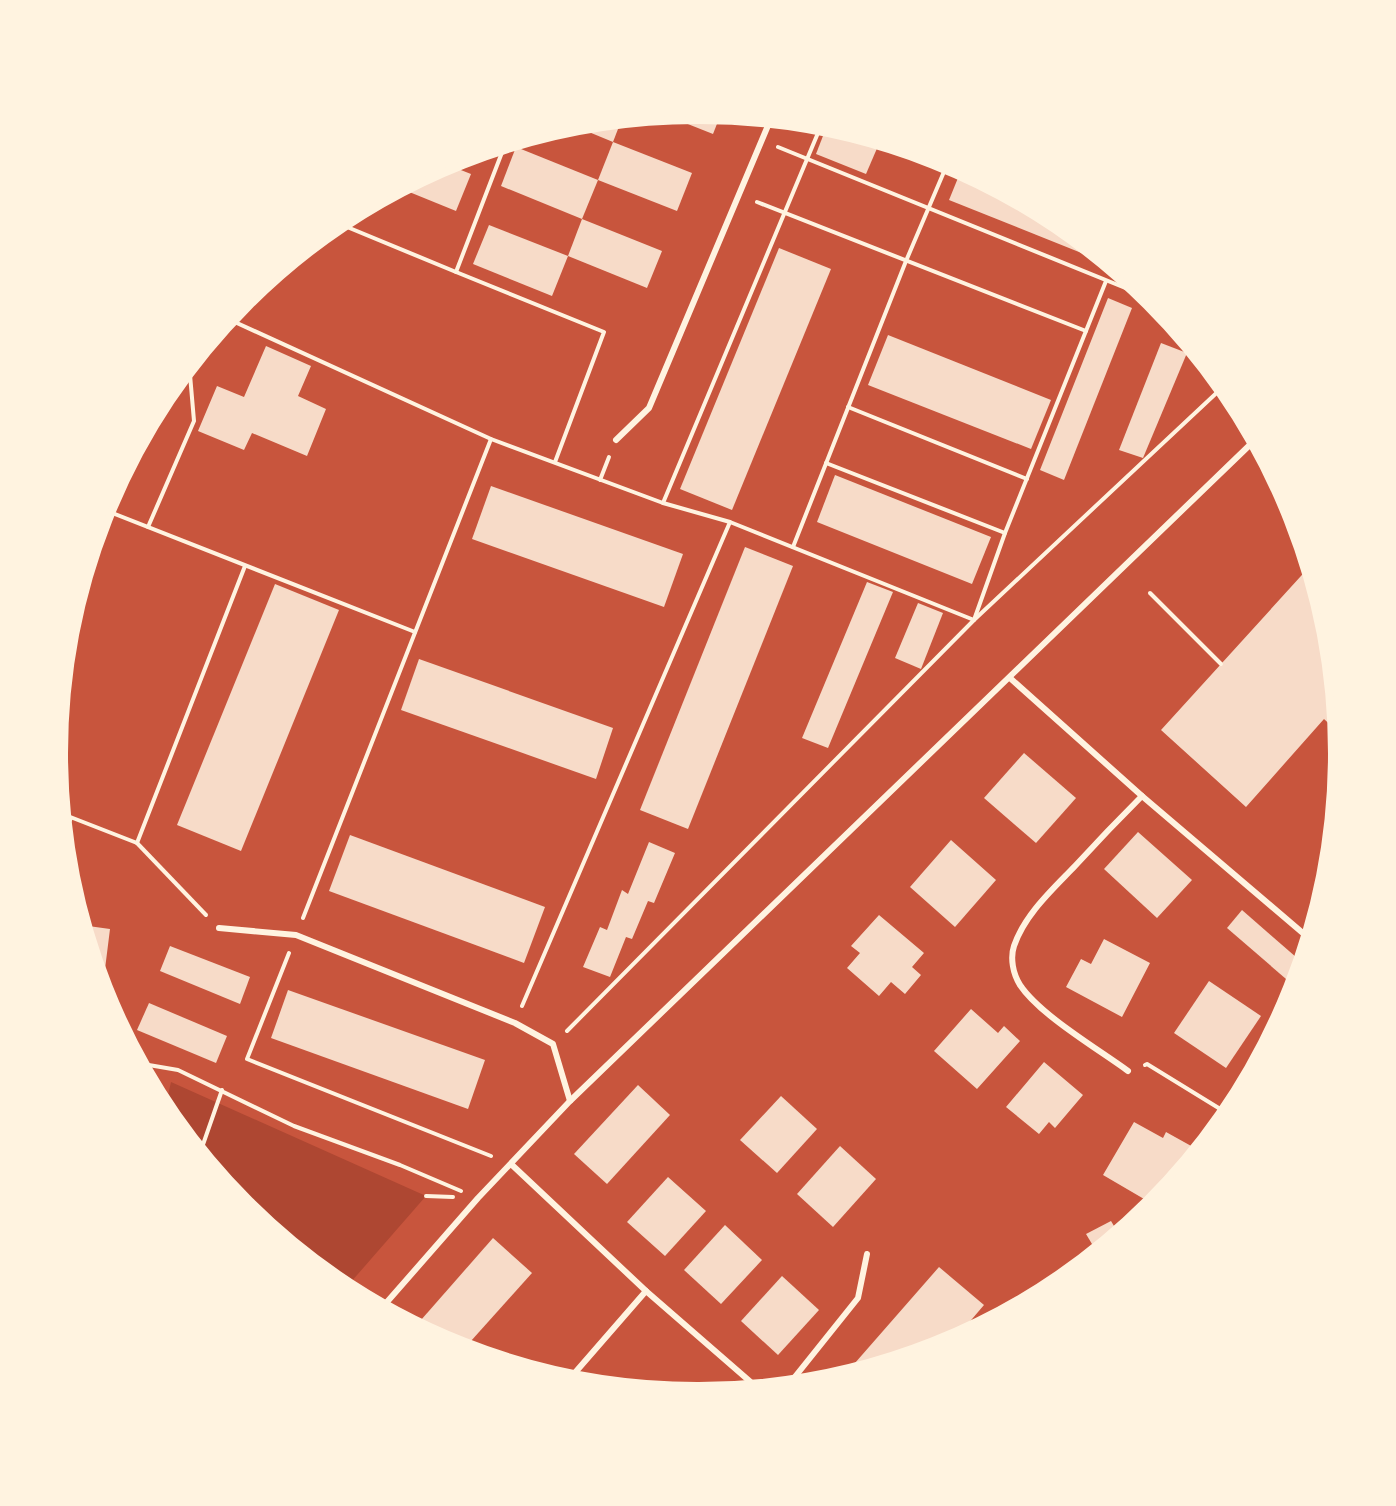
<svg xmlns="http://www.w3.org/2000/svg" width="1396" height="1506" font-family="'Space Grotesk',sans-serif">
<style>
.green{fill:#ae4732}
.building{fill:#f7dbc8}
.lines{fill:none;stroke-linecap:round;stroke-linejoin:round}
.path{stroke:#fff3e0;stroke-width:4}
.minor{stroke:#fff3e0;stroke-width:6}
.rim{fill:none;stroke:#fff3e0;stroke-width:8}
</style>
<rect width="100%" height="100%" fill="#c8553d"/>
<!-- green -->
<polygon class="green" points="171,1082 426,1196 344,1290 242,1208 164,1113"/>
<!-- building -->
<g class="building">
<polygon points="698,109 722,111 713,134 660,113"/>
<polygon points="623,116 613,142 567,123 573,121"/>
<polygon points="828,123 881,139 866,174 816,154"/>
<polygon points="613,142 692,173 677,211 598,180"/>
<polygon points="516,147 598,180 582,219 501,186"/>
<polygon points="443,163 471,174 456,211 397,187"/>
<polygon points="962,168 1056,218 1114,266 949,200"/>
<polygon points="367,203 361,219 348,213"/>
<polygon points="582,219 662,251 647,288 568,256"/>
<polygon points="489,225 568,256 552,296 473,264"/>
<polygon points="779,248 831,269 732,510 680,489"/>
<polygon points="1108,298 1132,308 1064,480 1040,470"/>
<polygon points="888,335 1051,400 1031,449 868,385"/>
<polygon points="1161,343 1187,353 1143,458 1119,450"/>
<polygon points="266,346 311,366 298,396 326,409 307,456 252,433 244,450 198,431 217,386 244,397"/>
<polygon points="138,442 139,442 120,489 114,487"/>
<polygon points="835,475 991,537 972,584 817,522"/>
<polygon points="491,486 683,554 664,607 472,539"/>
<polygon points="745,547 793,566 688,829 640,810"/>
<polygon points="1311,565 1330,628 1340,734 1324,719 1246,807 1161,730"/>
<polygon points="867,582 893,592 828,748 802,738"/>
<polygon points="275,584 339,610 241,851 177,825"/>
<polygon points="918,603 943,613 921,669 895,658"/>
<polygon points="419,659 613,728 596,779 401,710"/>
<polygon points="1024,753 1076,798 1036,843 984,798"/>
<polygon points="1138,832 1192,880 1157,918 1104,869"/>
<polygon points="350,835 545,907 524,963 329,891"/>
<polygon points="951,840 996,880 955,927 910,887"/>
<polygon points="649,842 675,853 654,903 648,901 632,939 626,937 610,977 583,967 600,927 607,930 622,890 628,894"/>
<polygon points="1242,910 1304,964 1299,978 1293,985 1227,928"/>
<polygon points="879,915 924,953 912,967 921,975 905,994 891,982 879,996 847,968 860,953 851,946"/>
<polygon points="81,925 110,929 105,969 93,967"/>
<polygon points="1104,939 1150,963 1122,1017 1066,987 1081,959 1091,964"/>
<polygon points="170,946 250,977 240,1004 160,971"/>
<polygon points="1209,981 1261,1016 1226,1068 1174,1033"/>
<polygon points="288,990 485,1060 468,1109 271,1038"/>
<polygon points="149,1003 227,1036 216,1063 137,1030"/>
<polygon points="971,1009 998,1033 1004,1026 1020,1041 977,1089 934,1051"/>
<polygon points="1044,1062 1083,1095 1055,1128 1049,1122 1039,1134 1006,1107"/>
<polygon points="638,1085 670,1115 607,1184 574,1154"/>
<polygon points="781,1096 817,1129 777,1173 740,1140"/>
<polygon points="1134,1122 1163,1138 1166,1132 1193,1147 1189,1153 1196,1157 1156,1206 1103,1175"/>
<polygon points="840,1146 876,1179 833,1227 797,1194"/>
<polygon points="668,1177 706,1211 665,1256 627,1222"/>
<polygon points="1111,1221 1120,1236 1098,1254 1086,1234"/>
<polygon points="725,1225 762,1260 721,1304 684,1270"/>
<polygon points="493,1238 532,1273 462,1351 451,1348 414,1328"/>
<polygon points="939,1267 984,1305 949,1346 841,1379"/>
<polygon points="782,1276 819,1310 778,1355 741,1321"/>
</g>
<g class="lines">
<!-- path -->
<g class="path">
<polyline points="506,142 456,272 604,332 555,462"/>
<polyline points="778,147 1155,300"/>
<polyline points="757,202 1086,331"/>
<polyline points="335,222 456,272"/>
<polyline points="226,318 491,439 663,503 730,522 974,620 1005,533 1106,281"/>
<polyline points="196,355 231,320"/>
<polyline points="848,407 1027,479"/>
<polyline points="826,463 1005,533"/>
<polyline points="600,480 609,457"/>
<polyline points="663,503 823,121"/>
<polyline points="102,509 415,632"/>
<polyline points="148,527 194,421 189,363"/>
<polyline points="793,547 906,261 949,160"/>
<polyline points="1150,593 1221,664"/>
<polyline points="60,813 137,843 245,566"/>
<polyline points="62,838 71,818"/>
<polyline points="137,843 206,915"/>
<polyline points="303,918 491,439"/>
<polyline points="289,953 247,1059 491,1156"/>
<polyline points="522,1006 730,522"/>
<polyline points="567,1031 974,620 1225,385"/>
<polyline points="137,1063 178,1070 294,1126 400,1165 461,1191"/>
<polyline points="1145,1065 1147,1064 1230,1115"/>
<polyline points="199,1156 222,1090"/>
<polyline points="426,1196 453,1197"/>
</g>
<!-- minor -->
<g class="minor">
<polyline points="616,440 649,408 772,116"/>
<polyline points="1010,678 1142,796 1311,940"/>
<polyline points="219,928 296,935 515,1023 553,1044 570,1101"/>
<path d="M1128,1071C1098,1049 1040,1015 1020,985C1013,974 1010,958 1014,946C1025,914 1053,889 1075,866C1097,842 1119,819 1142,796"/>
<polyline points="511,1164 646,1291 761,1391"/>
<polyline points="380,1310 478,1198 570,1101 1257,438"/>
<polyline points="566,1383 646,1291"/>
<polyline points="786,1388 858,1298 867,1254"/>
</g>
</g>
<!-- crop -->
<path d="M0 0H1396V1506H0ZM697 120H699A633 633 0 0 1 1332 753V753A633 633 0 0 1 699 1386H697A633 633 0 0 1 64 753V753A633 633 0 0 1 697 120Z" fill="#fff3e0" fill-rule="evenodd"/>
<path class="rim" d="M697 120H699A633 633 0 0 1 1332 753V753A633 633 0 0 1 699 1386H697A633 633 0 0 1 64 753V753A633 633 0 0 1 697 120Z"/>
</svg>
